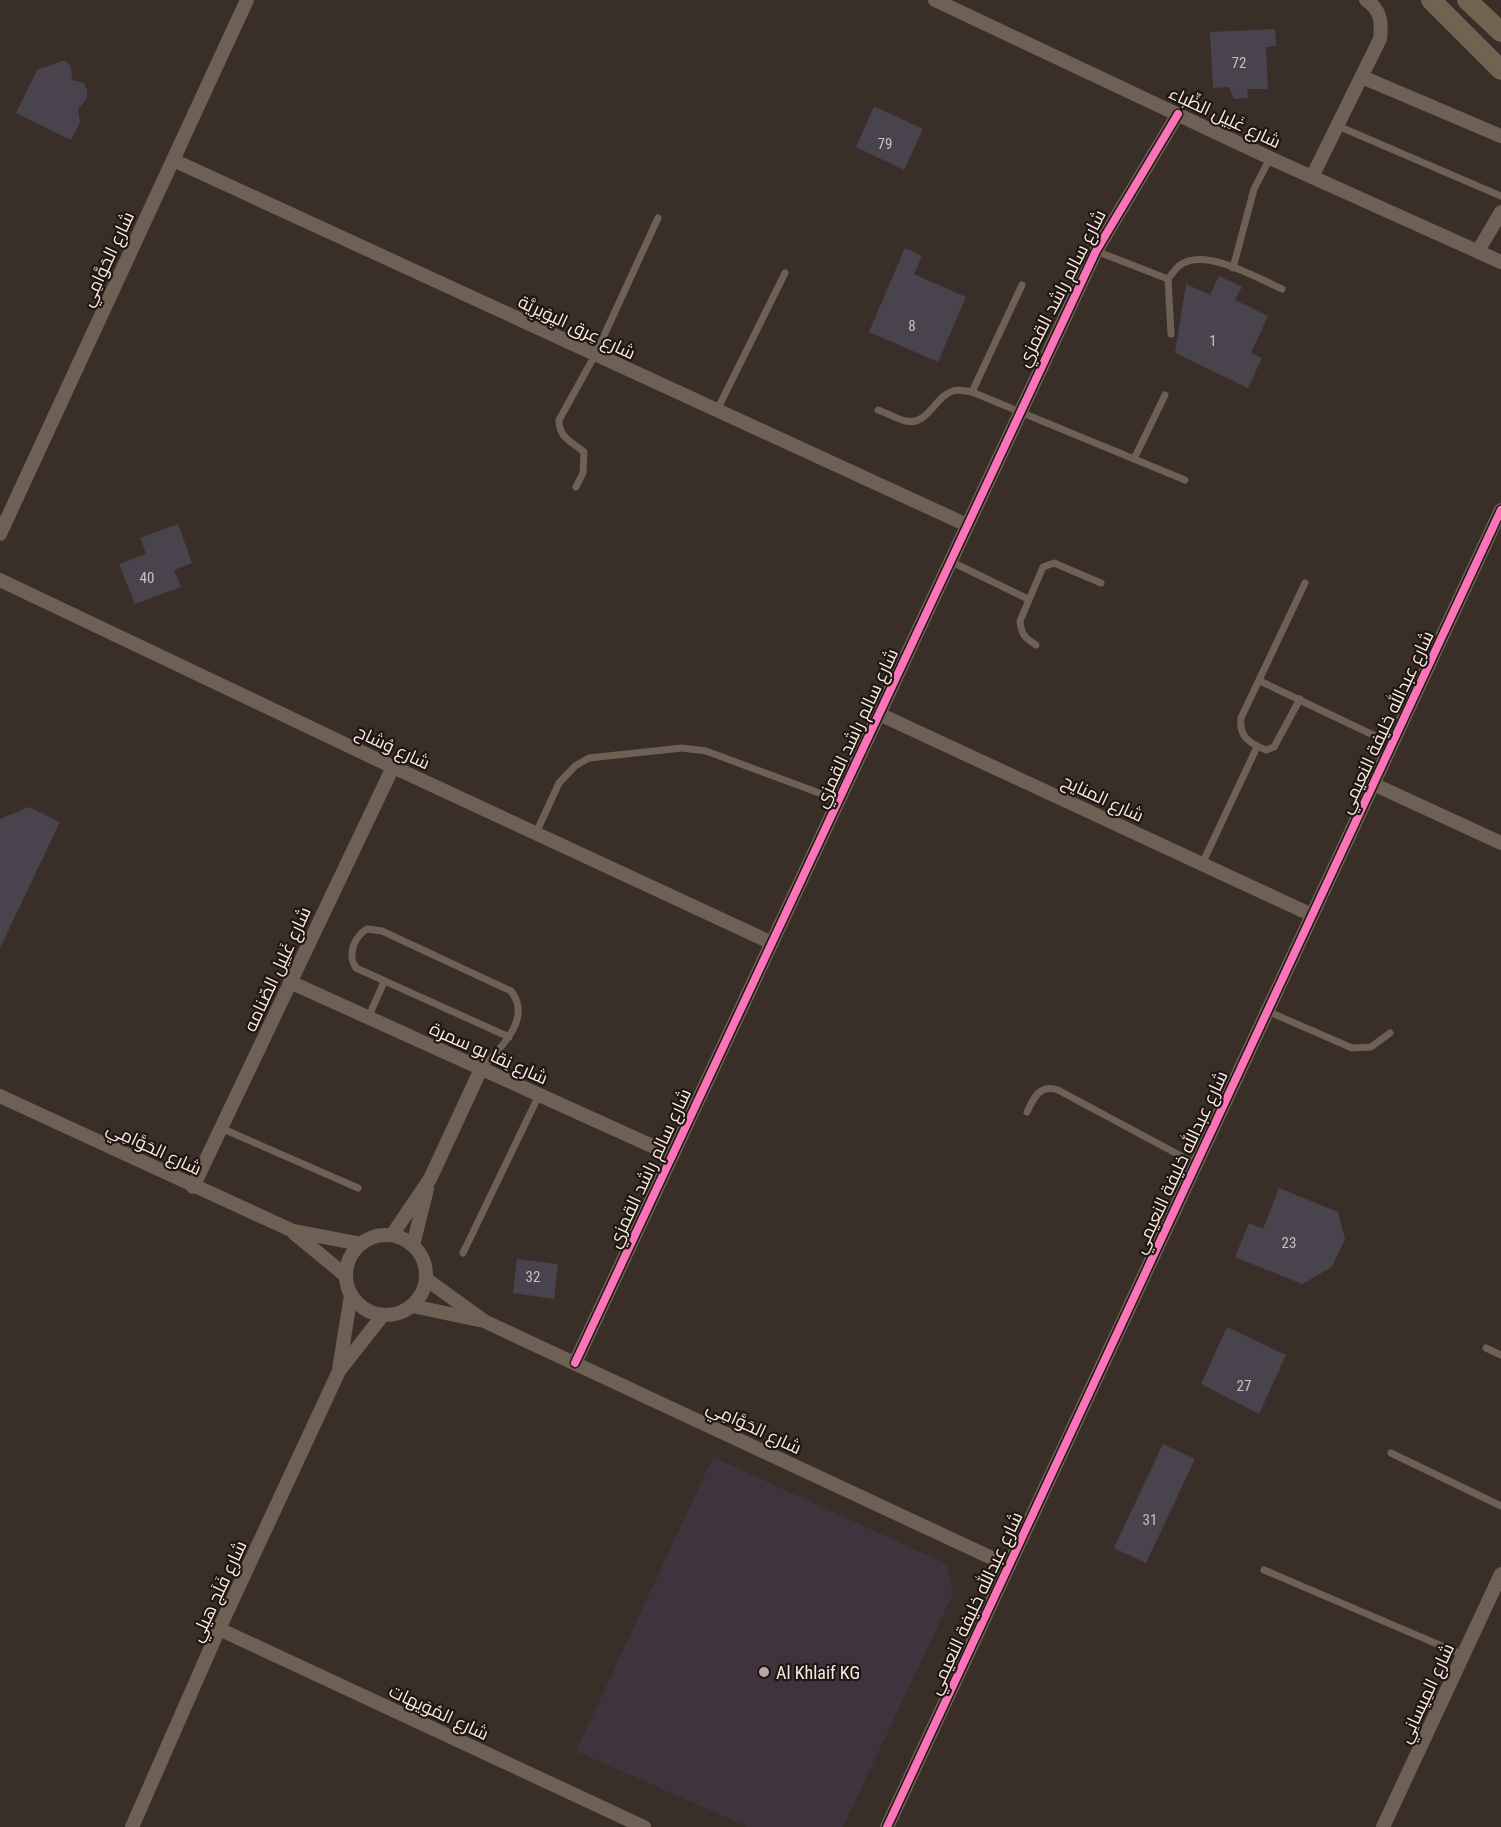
<svg xmlns="http://www.w3.org/2000/svg" width="1501" height="1827" font-family="'Roboto Condensed',Cairo,sans-serif">
<style>
.education{fill:#40333e}
.building{fill:#49434d}
.lines{fill:none;stroke-linecap:round;stroke-linejoin:round}
.service{stroke:#6c6154;stroke-width:7}
.minor{stroke:#6c6154;stroke-width:14}
.secondary{stroke:#70634f;stroke-width:20}
.cycleway-casing{stroke:#211712;stroke-width:11}
.cycleway{stroke:#fb73b8;stroke-width:8}
.poi-dot{fill:#b6a8a1;stroke:#211712;stroke-width:2}
.labels{text-anchor:middle;dominant-baseline:central;stroke-width:4.5;stroke-linejoin:round;paint-order:stroke}
.number-label{font-size:15px;fill:#ccc0bd}
.street-label{font-size:18px;fill:#f8e9e2;stroke:#211712}
.poi-label{font-size:18px;fill:#f8e9e2;stroke:#211712;text-anchor:start}
</style>
<rect width="100%" height="100%" fill="#3a2e28"/>
<!-- education -->
<polygon class="education" points="713,1457 947,1564 953,1594 843,1827 748,1827 576,1751"/>
<!-- building -->
<g class="building">
<polygon points="1275,29 1276,46 1266,47 1268,89 1247,89 1248,98 1234,99 1229,87 1213,88 1210,32"/>
<polygon points="65,60 71,67 72,80 84,83 87,90 87,98 78,109 80,122 71,140 16,113 37,70"/>
<polygon points="874,106 923,129 904,170 856,147"/>
<polygon points="905,248 922,256 914,274 966,297 938,362 869,332"/>
<polygon points="1219,276 1242,287 1235,300 1268,316 1251,353 1262,358 1248,388 1175,353 1186,284 1210,295"/>
<polygon points="178,524 192,563 174,570 181,587 135,604 119,564 146,554 140,538"/>
<polygon points="29,807 60,822 0,948 0,819"/>
<polygon points="1279,1188 1338,1212 1345,1239 1332,1267 1302,1284 1235,1257 1249,1223 1263,1229"/>
<polygon points="517,1259 558,1264 554,1299 513,1293"/>
<polygon points="1227,1327 1286,1355 1259,1414 1201,1384"/>
<polygon points="1163,1444 1195,1459 1146,1563 1114,1548"/>
</g>
<g class="lines">
<!-- service -->
<g class="service">
<polyline points="1338,126 1501,196"/>
<polyline points="1096,251 1168,279"/>
<polyline points="1233,268 1254,189 1270,158"/>
<path d="M1171,334L1168,279C1172,274 1176,268 1180,265C1205,247 1257,278 1282,289"/>
<polyline points="972,392 1022,285"/>
<polyline points="717,410 785,273"/>
<path d="M878,410C887,413 897,419 906,421C928,426 935,396 953,391C958,389 966,391 972,392L1185,480"/>
<polyline points="1134,459 1165,395"/>
<path d="M576,487L583,473L584,452C571,441 559,438 559,420L595,355L658,218"/>
<polyline points="950,561 1028,599"/>
<path d="M1036,645C1025,638 1021,634 1020,621L1043,567L1054,563L1101,583"/>
<polyline points="1260,681 1392,744"/>
<path d="M1300,699L1274,747L1266,750C1249,743 1239,737 1241,718L1305,583"/>
<polyline points="536,833 559,783 575,766 589,758 682,748 706,751 838,800"/>
<polyline points="1202,864 1257,747"/>
<polyline points="1267,1011 1352,1048 1371,1047 1390,1033"/>
<polyline points="368,1018 384,982"/>
<path d="M481,1069C500,1048 533,1019 511,991L382,931L367,929C354,937 347,955 356,968L509,1037"/>
<path d="M1027,1112C1034,1097 1040,1084 1058,1090L1196,1164"/>
<polyline points="221,1128 358,1188"/>
<polyline points="463,1253 539,1095"/>
<polyline points="1486,1348 1501,1355"/>
<polyline points="1391,1453 1501,1506"/>
<polyline points="1264,1570 1463,1655"/>
</g>
<!-- minor -->
<g class="minor">
<polyline points="935,0 1270,158 1501,262"/>
<polyline points="1362,77 1501,136"/>
<polyline points="173,160 967,525"/>
<path d="M1312,177L1380,39C1382,22 1381,10 1366,0"/>
<polyline points="1478,251 1501,212"/>
<polyline points="0,534 247,0"/>
<polyline points="0,580 393,767 772,943"/>
<polyline points="879,714 1312,915"/>
<polyline points="1373,784 1501,843"/>
<polyline points="290,982 672,1155"/>
<polyline points="0,1096 293,1231 361,1244"/>
<polyline points="193,1187 393,767"/>
<polyline points="294,1233 346,1276"/>
<polyline points="392,1235 430,1179 481,1069"/>
<circle cx="386" cy="1275" r="40"/>
<polyline points="413,1245 427,1189"/>
<polyline points="426,1279 484,1321 1009,1566"/>
<polyline points="412,1306 479,1320"/>
<polyline points="575,1363 1096,251 1178,114"/>
<polyline points="339,1369 351,1295"/>
<polyline points="219,1629 644,1827"/>
<polyline points="132,1827 219,1629 339,1371 383,1315"/>
<polyline points="887,1827 1501,510"/>
<polyline points="1383,1827 1501,1574"/>
</g>
<!-- secondary -->
<g class="secondary">
<polyline points="1431,0 1501,70"/>
<polyline points="1467,0 1501,32"/>
</g>
<defs>
<g id="cycleway">
<polyline points="575,1363 1096,251 1178,114"/>
<polyline points="887,1827 1501,510"/>
</g>
</defs>
<!-- cycleway casing -->
<use href="#cycleway" class="cycleway-casing"/>
<!-- cycleway -->
<use href="#cycleway" class="cycleway"/>
</g>
<!-- markers -->
<circle class="poi-dot" cx="764" cy="1672" r="6"/>
<g class="labels">
<!-- number labels -->
<g class="number-label">
<text x="1239" y="63">72</text>
<text x="885" y="144">79</text>
<text x="912" y="326">8</text>
<text x="1213" y="341">1</text>
<text x="147" y="578">40</text>
<text x="1289" y="1243">23</text>
<text x="533" y="1277">32</text>
<text x="1244" y="1386">27</text>
<text x="1150" y="1520">31</text>
</g>
<!-- street labels -->
<g class="street-label">
<text transform="translate(1225 117) rotate(25)">شارع غَلِيل الظِّباء</text>
<text transform="translate(107 259) rotate(-65)">شارع الحَوَّامِي</text>
<text transform="translate(1061 288) rotate(-63)">شارع سالم راشد القمزي</text>
<text transform="translate(577 327) rotate(25)">شارع عِرق اليِوَيرِيَّة</text>
<text transform="translate(1386 722) rotate(-65)">شارع عبدالله خليفة النعيمي</text>
<text transform="translate(856 728) rotate(-65)">شارع سالم راشد القمزي</text>
<text transform="translate(393 747) rotate(25)">شارع وُشاح</text>
<text transform="translate(1103 798) rotate(25)">شارع المنايح</text>
<text transform="translate(277 969) rotate(-65)">شارع غَلِيل الصّنامه</text>
<text transform="translate(489 1053) rotate(24)">شارع نِقا بو سمرة</text>
<text transform="translate(154 1148) rotate(25)">شارع الحَوَّامِي</text>
<text transform="translate(1180 1162) rotate(-65)">شارع عبدالله خليفة النعيمي</text>
<text transform="translate(649 1168) rotate(-65)">شارع سالم راشد القمزي</text>
<text transform="translate(754 1427) rotate(25)">شارع الحَوَّامِي</text>
<text transform="translate(218 1591) rotate(-65)">شارع فَلَج هيلي</text>
<text transform="translate(975 1603) rotate(-65)">شارع عبدالله خليفة النعيمي</text>
<text transform="translate(1426 1693) rotate(-65)">شارع المِيسانِي</text>
<text transform="translate(439 1712) rotate(25)">شارع المُوَيهات</text>
</g>
<!-- poi labels -->
<g class="poi-label">
<text x="776" y="1672">Al Khlaif KG</text>
</g>
</g>
</svg>
